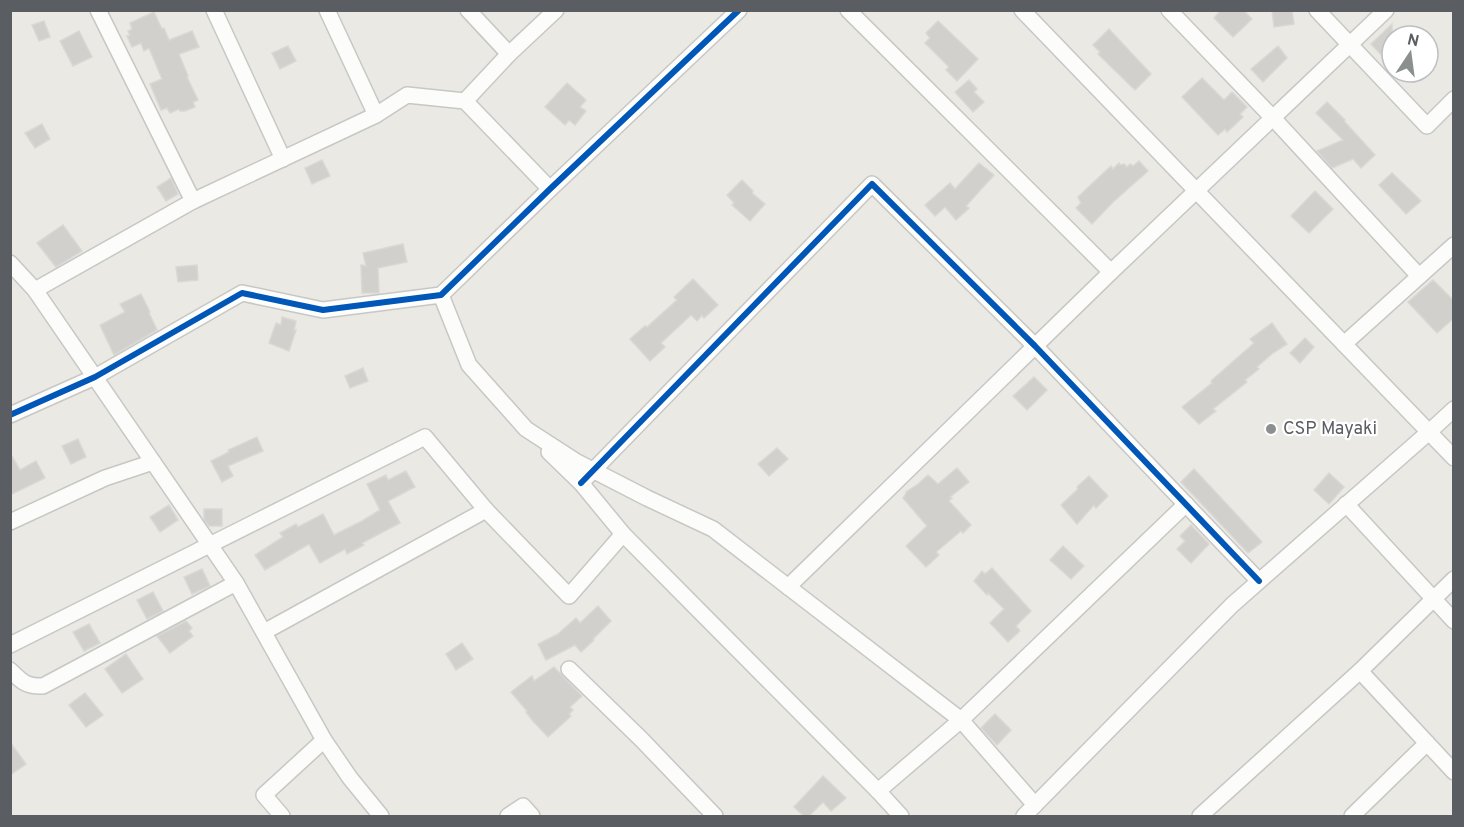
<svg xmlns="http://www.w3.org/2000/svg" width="1464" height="827" font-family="Overpass,sans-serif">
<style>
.building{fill:#d1d0cd;stroke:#dad8d3;stroke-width:1.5}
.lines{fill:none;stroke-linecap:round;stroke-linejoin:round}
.street-casing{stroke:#c7c7c6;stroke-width:18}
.street{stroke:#fcfcfb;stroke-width:15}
.cycleway-casing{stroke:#fff;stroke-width:10}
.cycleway{stroke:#0057b8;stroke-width:6}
.poi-dot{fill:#8c8f90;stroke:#fff;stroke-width:2}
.labels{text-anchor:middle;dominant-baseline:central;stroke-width:4.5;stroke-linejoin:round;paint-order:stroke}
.poi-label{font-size:18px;fill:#5a5e63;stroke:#fff;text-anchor:start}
</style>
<rect width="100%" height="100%" fill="#eae9e4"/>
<!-- building -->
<g class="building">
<polygon points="1221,10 1243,10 1252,19 1233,37 1214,18"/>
<polygon points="1272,10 1292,10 1294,24 1274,27"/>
<polygon points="154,12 162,29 164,28 169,40 192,31 199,47 179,54 188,76 187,77 198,100 193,102 195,107 185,111 180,111 179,109 170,113 167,108 161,110 150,84 162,79 149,48 144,51 141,43 132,47 127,36 130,35 128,31 132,29 130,23"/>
<polygon points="44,21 50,37 39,41 32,25"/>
<polygon points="938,21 978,59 957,81 946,70 949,67 925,43 930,38 926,33"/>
<polygon points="1392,24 1392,51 1384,58 1371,44"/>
<polygon points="1109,29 1151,74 1135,90 1098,54 1100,52 1093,45"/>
<polygon points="79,31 92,57 73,66 60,41"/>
<polygon points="288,46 296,61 280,69 272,53"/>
<polygon points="1278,46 1287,58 1263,82 1251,69"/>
<polygon points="1202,78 1224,100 1232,92 1247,107 1240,114 1243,117 1227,132 1225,129 1218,135 1182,97"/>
<polygon points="969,80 977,89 974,92 984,102 973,112 955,92"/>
<polygon points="567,83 586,100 580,107 586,111 575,125 569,120 565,125 545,107"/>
<polygon points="1327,102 1345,120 1344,121 1375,155 1361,168 1353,159 1332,168 1318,152 1317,151 1343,140 1316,113"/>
<polygon points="42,124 50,139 35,148 25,133"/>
<polygon points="322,160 330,176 312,184 305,168"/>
<polygon points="1139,161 1148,171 1113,202 1092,224 1076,208 1081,203 1078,197 1111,166 1113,169 1119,163 1120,165 1124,164 1127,167 1130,164 1133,166"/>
<polygon points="979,163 994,175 966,206 969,208 956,220 945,207 935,216 925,205 950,183 955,189"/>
<polygon points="1392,173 1409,189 1421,201 1406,214 1379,185"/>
<polygon points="171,178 178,194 166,201 157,187"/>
<polygon points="742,180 753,191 752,193 765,204 750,221 732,205 734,203 727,195"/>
<polygon points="1315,191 1333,209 1309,233 1291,216"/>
<polygon points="63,225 82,251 56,267 37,243"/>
<polygon points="403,244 407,262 378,268 379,293 362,293 361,265 366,266 363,253"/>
<polygon points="197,265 198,280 178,282 176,267"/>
<polygon points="693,279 718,305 704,318 702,315 697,321 691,315 661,343 665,347 650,361 630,339 645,326 647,327 677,300 674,297"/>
<polygon points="1433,280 1454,301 1454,318 1437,333 1408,302"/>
<polygon points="141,294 150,312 149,313 157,330 114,355 100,325 125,312 120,304"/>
<polygon points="282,317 296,321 294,330 296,330 289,351 269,343 276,323 281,325"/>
<polygon points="1272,323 1287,344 1273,353 1257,367 1259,369 1245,380 1247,382 1213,409 1216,411 1199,424 1182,407 1212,383 1211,381 1254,343 1250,339"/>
<polygon points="1305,338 1314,347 1300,363 1290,353"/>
<polygon points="363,368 368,381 350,388 345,376"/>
<polygon points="1034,377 1047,390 1027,410 1013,396"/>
<polygon points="257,437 263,451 228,466 233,476 222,482 211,461 229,452 228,450"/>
<polygon points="78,439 86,457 71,464 62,446"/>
<polygon points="777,448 788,459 769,476 758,464"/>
<polygon points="10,453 20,470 36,461 45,478 10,495"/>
<polygon points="957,468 969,482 950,497 952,498 949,501 971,525 963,533 961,531 936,552 939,555 926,567 906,546 927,526 903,498 906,494 906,492 917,485 928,475 938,484"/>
<polygon points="1194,469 1262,542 1248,553 1181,482"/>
<polygon points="406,471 415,487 388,501 400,523 362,543 364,545 347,554 345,549 320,563 309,544 265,570 255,555 283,537 280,533 296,524 298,527 323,514 334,535 362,521 380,510 367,484 386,475 388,480"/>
<polygon points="1329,473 1344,487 1329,504 1314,490"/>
<polygon points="1089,476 1108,496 1096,508 1094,505 1077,524 1061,505 1078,489 1077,487"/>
<polygon points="169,505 178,520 160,532 150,517"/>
<polygon points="204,509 222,509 222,526 209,526 204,520"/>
<polygon points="1191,525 1209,544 1191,563 1177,549 1185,541 1180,536"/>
<polygon points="1063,546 1084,566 1071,579 1050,560"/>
<polygon points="992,568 1031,611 1016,626 1020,631 1008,642 990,623 1004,609 988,593 987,595 974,581 982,571 985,574"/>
<polygon points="202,569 210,586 192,594 184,577"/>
<polygon points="153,592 163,611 147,619 137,600"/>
<polygon points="598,606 611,621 593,639 594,640 581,652 575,645 546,660 538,644 558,634 576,618 580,623"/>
<polygon points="186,621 192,628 189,631 193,636 170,653 157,636"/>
<polygon points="89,624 100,643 84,651 73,632"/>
<polygon points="462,643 473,659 456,670 446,654"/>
<polygon points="126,654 143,679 122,693 105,669"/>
<polygon points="554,667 582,696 570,707 573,710 569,714 571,716 548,737 532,720 526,712 527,711 511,692 532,676 534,681"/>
<polygon points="85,693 103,715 86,727 69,705"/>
<polygon points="995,714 1011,730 997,745 981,728"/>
<polygon points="10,742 26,764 10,775"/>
<polygon points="823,776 846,798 831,811 823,802 809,816 804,816 794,807"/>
</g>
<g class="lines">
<defs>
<g id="street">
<polyline points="98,10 193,201"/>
<polyline points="214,10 283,159"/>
<polyline points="327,10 376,115"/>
<polyline points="468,10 509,54"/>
<polyline points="848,10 1111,272"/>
<polyline points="1022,10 1454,458"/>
<polyline points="1169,10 1273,118 1419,276"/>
<polyline points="1317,10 1427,126 1454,99"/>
<polyline points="465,101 509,54 556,10"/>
<polyline points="10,263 35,290 236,583 324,740 350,778 381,816"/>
<polyline points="35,290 193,201 376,115 407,95 465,101 550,189"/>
<polyline points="441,295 469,365 526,429 577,462 647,498 713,529 961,720 1035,805"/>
<polyline points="1344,344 1454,245"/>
<polyline points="10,415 95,377 242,293 323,310 441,295 550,189 739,10"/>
<polyline points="549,452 581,483 623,534 878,791 901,816"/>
<polyline points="581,483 872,184 1035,346 1259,581"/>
<polyline points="1346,504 1454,621"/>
<polyline points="10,522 105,478 153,462"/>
<polyline points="788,587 1111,272 1386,10"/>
<polyline points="264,632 486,510"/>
<polyline points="10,645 425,437 486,510 569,596 623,534"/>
<polyline points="569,669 641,739 715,816"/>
<path d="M10,670C21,681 26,687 43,686L236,583"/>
<polyline points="1360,671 1454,772"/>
<polyline points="878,791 961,720 1186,504"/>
<polyline points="282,816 264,795 324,740"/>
<polyline points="508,816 523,806 532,816"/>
<polyline points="1024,816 1232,605 1429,432 1454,409"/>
<polyline points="1200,816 1360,671 1454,579"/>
<polyline points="1352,816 1427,743"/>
</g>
</defs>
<!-- street casing -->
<use href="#street" class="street-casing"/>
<!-- street -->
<use href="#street" class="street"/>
<defs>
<g id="cycleway">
<polyline points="10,415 95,377 242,293 323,310 441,295 550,189 739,10"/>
<polyline points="581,483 872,184 1035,346 1259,581"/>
</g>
</defs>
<!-- cycleway casing -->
<use href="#cycleway" class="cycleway-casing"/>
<!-- cycleway -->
<use href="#cycleway" class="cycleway"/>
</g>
<!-- markers -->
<circle class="poi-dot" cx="1271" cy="429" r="6"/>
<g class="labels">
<!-- poi labels -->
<g class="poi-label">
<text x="1283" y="429">CSP Mayaki</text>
</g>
</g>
<!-- border -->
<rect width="1464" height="827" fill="none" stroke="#5a5e63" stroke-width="24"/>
<!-- north arrow -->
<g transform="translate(1410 54) rotate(13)"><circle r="28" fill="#ffffff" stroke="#bdbfc1" stroke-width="1.5"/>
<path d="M0-4.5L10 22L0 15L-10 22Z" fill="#8c8f90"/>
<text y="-9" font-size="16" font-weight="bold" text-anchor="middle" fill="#5a5e63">N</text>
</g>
</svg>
